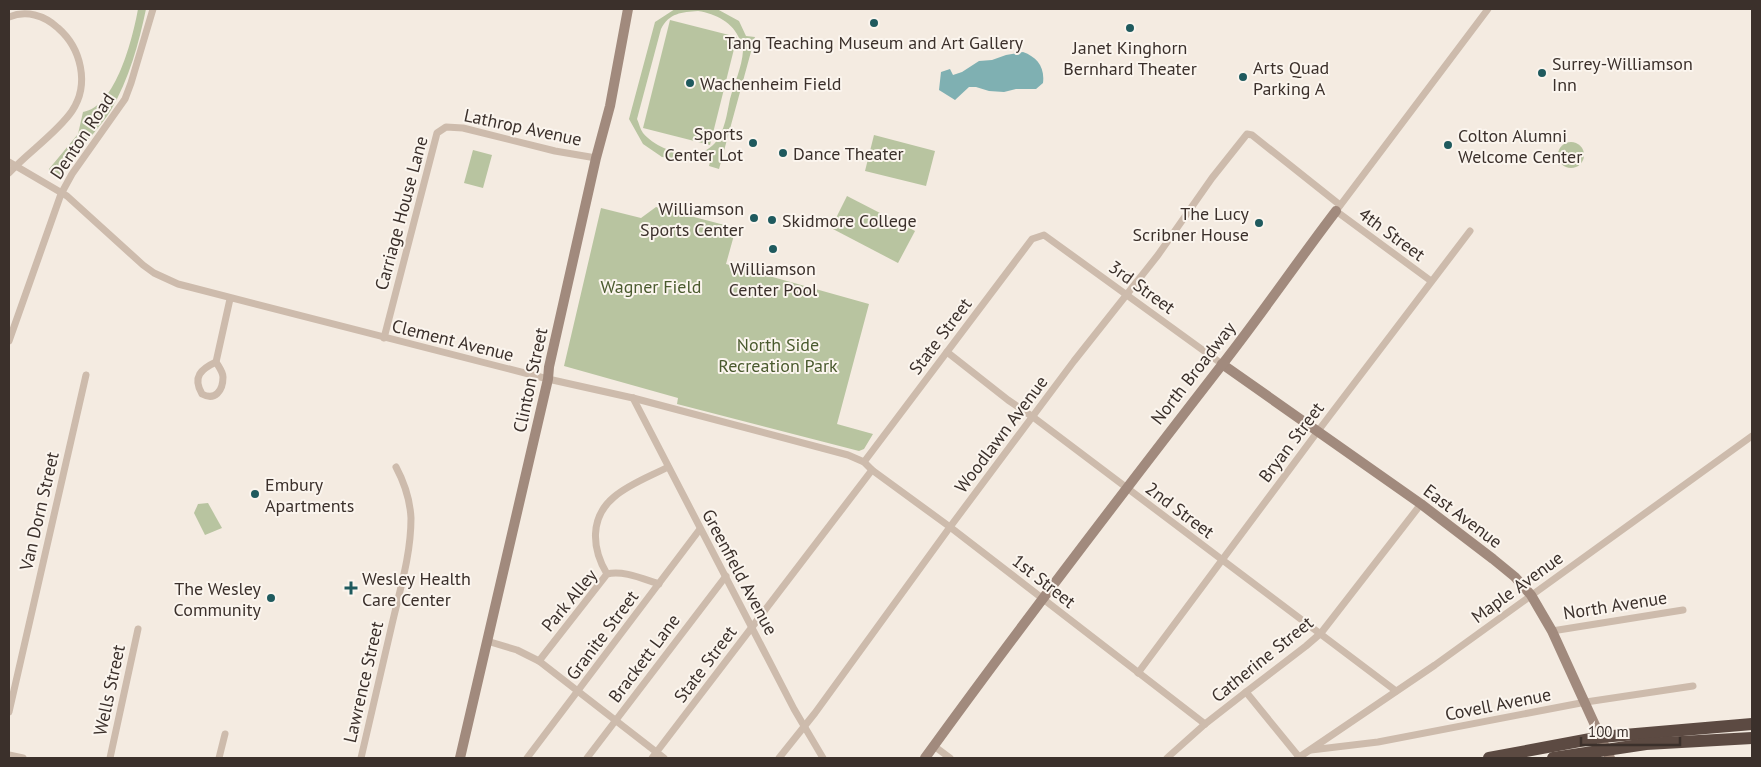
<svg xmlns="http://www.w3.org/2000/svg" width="1761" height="767" font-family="'PT Sans',sans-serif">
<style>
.green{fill:#b8c4a0;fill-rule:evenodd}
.water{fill:#7fb0b2}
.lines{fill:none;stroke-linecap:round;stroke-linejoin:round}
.street{stroke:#cdbbac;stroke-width:7}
.secondary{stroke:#a18a7d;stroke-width:10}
.highway{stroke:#5c4a42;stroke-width:12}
.poi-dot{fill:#1f5a5e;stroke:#fbf5ee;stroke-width:2}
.labels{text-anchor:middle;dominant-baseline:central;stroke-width:4;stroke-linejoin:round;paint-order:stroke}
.poi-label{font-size:18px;fill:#3b302b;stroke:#fbf5ee;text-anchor:start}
.street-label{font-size:18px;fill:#3b302b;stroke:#fbf5ee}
.park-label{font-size:18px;fill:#4a5a2e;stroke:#fbf5ee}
</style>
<rect width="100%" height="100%" fill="#f4ebe1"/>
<!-- green -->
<g class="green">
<path d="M138,9H146C139,43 129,79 111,110C101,126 87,140 76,155C70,162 65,175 57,179L50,173L49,169L78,134L83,112C116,107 133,37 138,9Z"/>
<path d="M675,9H717L739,21L746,36L755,37L719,169L709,166L712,154L691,160L662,157L643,144L629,119L655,22ZM698,11C716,14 733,22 740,40C742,43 743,47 743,51C742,67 734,84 730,99C727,113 725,131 715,143C698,163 659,152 643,133C640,129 639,123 637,119L661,29C669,13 682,12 698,11Z"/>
<polygon points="670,20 737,37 710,145 643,128"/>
<polygon points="874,135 935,151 926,186 865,171"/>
<circle cx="1571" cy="155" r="13"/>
<polygon points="473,150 492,155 483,188 464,183"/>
<polygon points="847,196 915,231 898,263 831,228"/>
<polygon points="656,207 736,228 726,264 869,304 837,424 873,434 864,449 859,451 677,404 678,398 564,366 601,208 641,218"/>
<polygon points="208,503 222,528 205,535 194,513 198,504"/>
</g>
<!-- water -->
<path class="water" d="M1023,52C1037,57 1045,67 1043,83L1036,89H1016L1004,92L989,91L976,87H969L955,100L939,90L941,72L950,69L953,75L962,72L979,61L992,60L1006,55Z"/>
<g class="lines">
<!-- street -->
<g class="street">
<path d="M9,17C26,10 44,15 58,28C81,48 90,84 72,111C57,133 27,153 9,173"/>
<polyline points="9,162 67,196 143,265 154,273 178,284 548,379 633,398 848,455 864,462 872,470 950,527 1205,724"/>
<polyline points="1431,281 1336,211 1488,9"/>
<polyline points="384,338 437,133 446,127 463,128 555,151 596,158"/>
<polyline points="9,341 61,194 72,174 125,99 131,83 153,9"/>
<polyline points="947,352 1008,400 1033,417 1396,691"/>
<path d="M216,362C219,367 223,372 223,377C223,391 215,401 202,394C192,377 201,369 216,362Z"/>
<polyline points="216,362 230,299"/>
<polyline points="633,398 794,709 823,758"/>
<polyline points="864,462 1032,239 1044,235 1222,364"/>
<path d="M607,574C592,549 589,518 614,497C629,484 651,476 668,467"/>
<polyline points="1552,631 1683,610"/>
<polyline points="487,641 517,650 539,661 664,758"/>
<path d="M539,661L607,574C623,570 643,579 659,584"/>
<polyline points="1138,673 1318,431 1470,231"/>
<polyline points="1246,692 1299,757"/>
<polyline points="9,712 86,375"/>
<polyline points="934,746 950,758"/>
<polyline points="1311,750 1378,742 1586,702 1693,686"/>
<polyline points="9,755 23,758"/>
<polyline points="110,758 138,629"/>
<polyline points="219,758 225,734"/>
<path d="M361,758C372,712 382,666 393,620C401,586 411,553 411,518C410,500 404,482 396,467"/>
<polyline points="527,758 700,529"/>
<polyline points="587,758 726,576"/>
<polyline points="652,758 872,470"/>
<polyline points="779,758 815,713 950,527 1074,361 1158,255 1212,178 1247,134 1252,135 1340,205"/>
<polyline points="1167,758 1205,724 1246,692 1306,646 1321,633 1421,504"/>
<polyline points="1298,758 1435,665 1752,436"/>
</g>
<!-- secondary -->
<g class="secondary">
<polyline points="1222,364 1421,504 1493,559 1515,577 1531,595 1552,631 1610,758"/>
<polyline points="460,758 548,379 549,367 596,158 610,106 628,9"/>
<path d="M925,758C1021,625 1121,495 1221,366C1261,315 1297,262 1336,211"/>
</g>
<!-- highway -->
<g class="highway">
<polyline points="1489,758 1601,737 1752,724"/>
<polyline points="1553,758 1646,744 1752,738"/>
</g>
</g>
<!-- markers -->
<g class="poi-dot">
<circle cx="874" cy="23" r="5"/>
<circle cx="1130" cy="28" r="5"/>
<circle cx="1542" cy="73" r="5"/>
<circle cx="1243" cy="77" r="5"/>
<circle cx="690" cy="83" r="5"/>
<circle cx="753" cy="143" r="5"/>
<circle cx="1448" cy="145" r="5"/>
<circle cx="783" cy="153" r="5"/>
<circle cx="754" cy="218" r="5"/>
<circle cx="772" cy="220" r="5"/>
<circle cx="1259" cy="223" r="5"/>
<circle cx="773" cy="249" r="5"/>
<circle cx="255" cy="494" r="5"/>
<path d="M348.5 580.5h5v5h5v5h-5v5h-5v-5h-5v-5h5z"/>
<circle cx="271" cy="598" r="5"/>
</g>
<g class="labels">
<!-- poi labels -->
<g class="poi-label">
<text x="874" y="42" text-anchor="middle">Tang Teaching Museum and Art Gallery</text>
<text x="1130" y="47" text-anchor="middle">Janet Kinghorn<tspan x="1130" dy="21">Bernhard Theater</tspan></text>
<text x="1552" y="63">Surrey-Williamson<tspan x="1552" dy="21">Inn</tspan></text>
<text x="1253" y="67">Arts Quad<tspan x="1253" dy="21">Parking A</tspan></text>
<text x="700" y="83">Wachenheim Field</text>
<text x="743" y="133" text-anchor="end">Sports<tspan x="743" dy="21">Center Lot</tspan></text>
<text x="1458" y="135">Colton Alumni<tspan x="1458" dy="21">Welcome Center</tspan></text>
<text x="793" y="153">Dance Theater</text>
<text x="744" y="208" text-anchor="end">Williamson<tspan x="744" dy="21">Sports Center</tspan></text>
<text x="1249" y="213" text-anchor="end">The Lucy<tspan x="1249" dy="21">Scribner House</tspan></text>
<text x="782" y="220">Skidmore College</text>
<text x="773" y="268" text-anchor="middle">Williamson<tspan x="773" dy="21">Center Pool</tspan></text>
<text x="265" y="484">Embury<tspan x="265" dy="21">Apartments</tspan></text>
<text x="362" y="578">Wesley Health<tspan x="362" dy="21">Care Center</tspan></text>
<text x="261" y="588" text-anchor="end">The Wesley<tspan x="261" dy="21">Community</tspan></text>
</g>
<!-- street labels -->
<g class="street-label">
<text transform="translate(523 127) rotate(12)">Lathrop Avenue</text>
<text transform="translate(82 136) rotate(-56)">Denton Road</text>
<text transform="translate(401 213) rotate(-75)">Carriage House Lane</text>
<text transform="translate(1392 234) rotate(36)">4th Street</text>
<text transform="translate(1142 287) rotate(36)">3rd Street</text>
<text transform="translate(940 336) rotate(-53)">State Street</text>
<text transform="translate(453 340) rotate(14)">Clement Avenue</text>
<text transform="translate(1193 373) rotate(-52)">North Broadway</text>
<text transform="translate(530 380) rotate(-78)">Clinton Street</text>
<text transform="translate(1001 434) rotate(-53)">Woodlawn Avenue</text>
<text transform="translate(1291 442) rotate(-53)">Bryan Street</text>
<text transform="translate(1180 510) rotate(37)">2nd Street</text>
<text transform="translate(39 511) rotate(-77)">Van Dorn Street</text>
<text transform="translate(1463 516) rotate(37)">East Avenue</text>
<text transform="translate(740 572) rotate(62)">Greenfield Avenue</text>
<text transform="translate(1044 581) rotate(38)">1st Street</text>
<text transform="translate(1517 587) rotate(-36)">Maple Avenue</text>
<text transform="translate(569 600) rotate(-50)">Park Alley</text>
<text transform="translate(1615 605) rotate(-9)">North Avenue</text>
<text transform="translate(602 635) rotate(-53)">Granite Street</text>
<text transform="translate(644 658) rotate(-53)">Brackett Lane</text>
<text transform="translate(1262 659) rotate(-39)">Catherine Street</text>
<text transform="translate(705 664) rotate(-53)">State Street</text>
<text transform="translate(363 682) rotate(-77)">Lawrence Street</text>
<text transform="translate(109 690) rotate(-78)">Wells Street</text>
<text transform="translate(1498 704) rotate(-11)">Covell Avenue</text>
</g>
<!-- park labels -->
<g class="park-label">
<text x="651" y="286">Wagner Field</text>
<text x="778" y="344">North Side<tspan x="778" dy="21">Recreation Park</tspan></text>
</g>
</g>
<!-- border -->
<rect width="1761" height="767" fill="none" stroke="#3b302b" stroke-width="20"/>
<!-- scale -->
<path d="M1581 737v8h99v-8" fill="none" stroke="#3b302b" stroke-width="2.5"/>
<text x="1588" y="737" font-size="15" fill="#3b302b" stroke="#fbf5ee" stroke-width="4" paint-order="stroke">100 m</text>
</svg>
